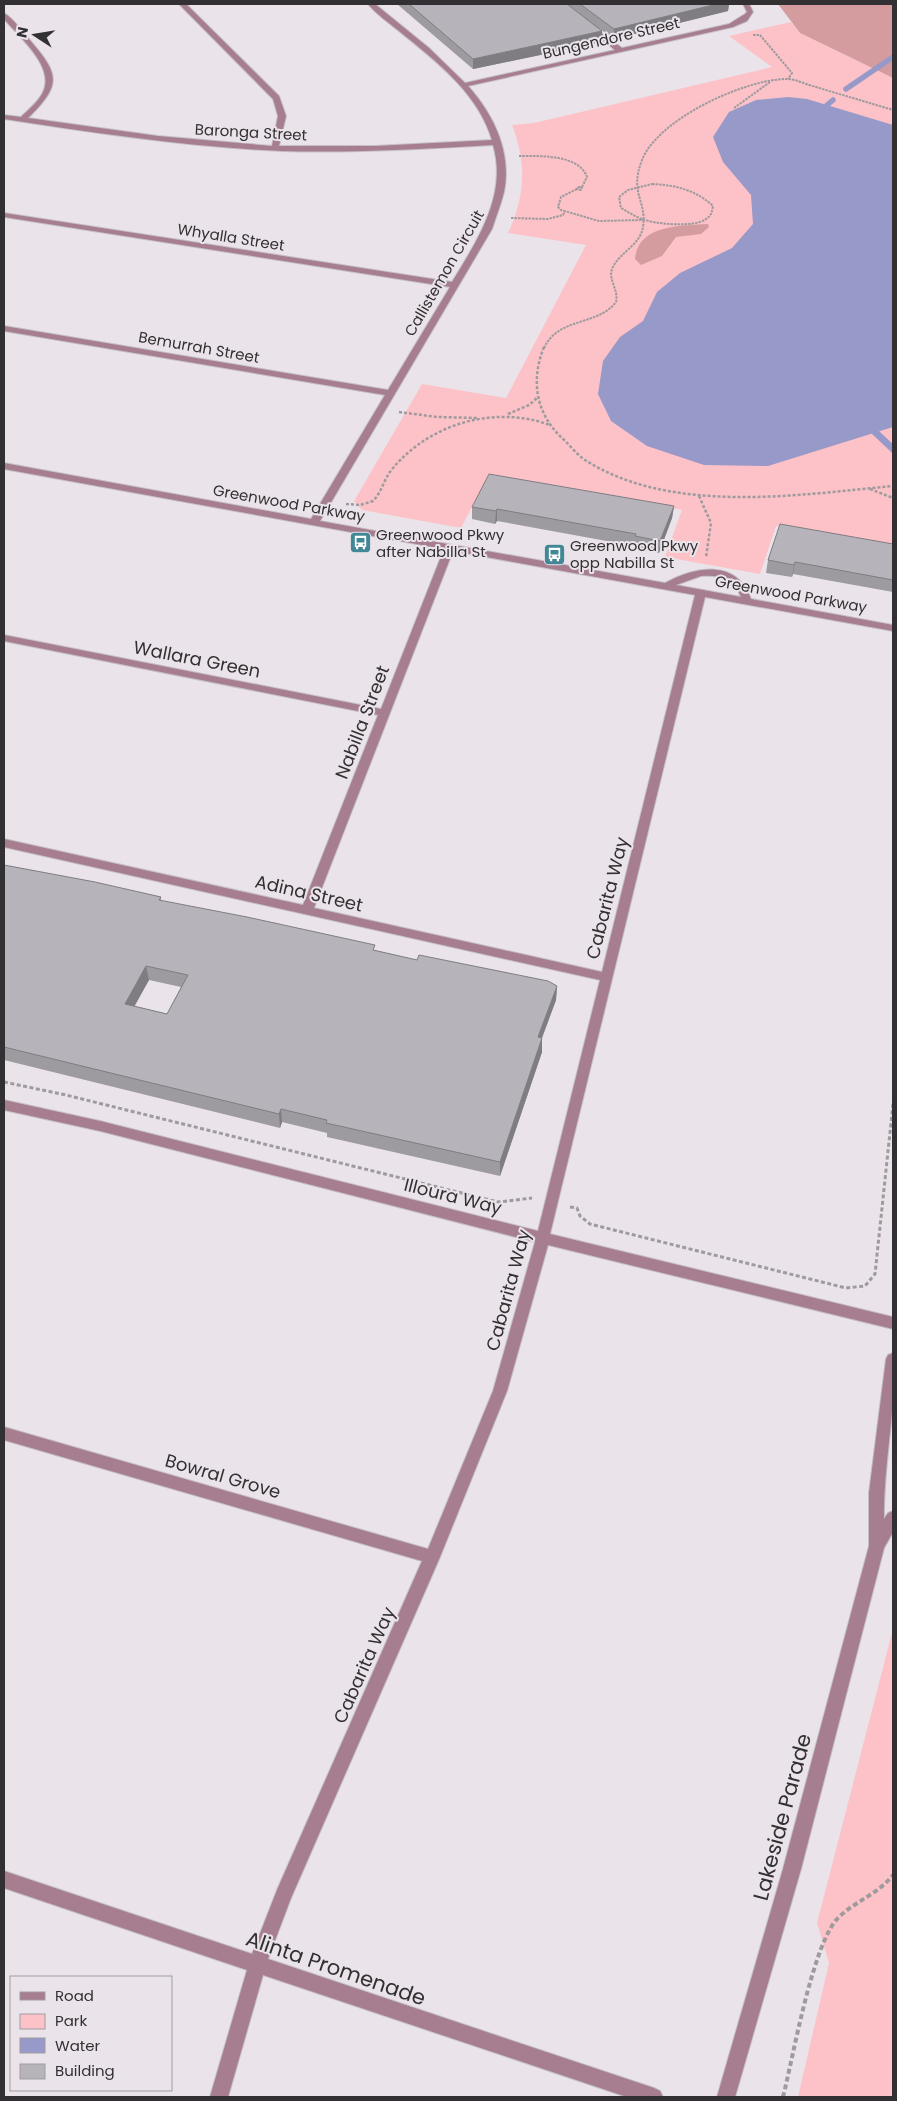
<svg xmlns="http://www.w3.org/2000/svg" width="897" height="2101" font-family="Poppins,sans-serif">
<style>
.green{fill:#fcc2c7}
.forest{fill:#d59ca0}
.water{fill:#9799c9}
.lines{fill:none;stroke-linecap:round;stroke-linejoin:round}
.stream-far1{stroke:#9799c9;stroke-width:5.5}
.stream{stroke:#9799c9;stroke-width:7}
.minor-casing{stroke:#c5c0c5;stroke-width:2}
.path-far3{stroke:#9e9a9e;stroke-width:2;stroke-dasharray:2.5 1;stroke-linecap:butt}
.path-far2{stroke:#9e9a9e;stroke-width:2.5;stroke-dasharray:3 2;stroke-linecap:butt}
.path-far1{stroke:#9e9a9e;stroke-width:3;stroke-dasharray:4 2.5;stroke-linecap:butt}
.path{stroke:#9e9a9e;stroke-width:4;stroke-dasharray:5 3;stroke-linecap:butt}
.minor{fill:#a77d90;fill-rule:evenodd}
.wall{fill:#9d9aa0;fill-rule:evenodd}
.shaded-wall{fill:#7f7d82}
.building{fill:#b6b3ba;stroke:#7f7d82;fill-rule:evenodd}
.labels{text-anchor:middle;dominant-baseline:central;stroke-width:4;stroke-linejoin:round;paint-order:stroke}
.far-street-label{font-size:15px;fill:#323032;stroke:#eae4ea}
.far-poi-label{font-size:15px;fill:#323032;stroke:#eae4ea;text-anchor:start}
.street-label{font-size:18px;fill:#323032;stroke:#eae4ea}
.near-street-label{font-size:21px;fill:#323032;stroke:#eae4ea}
</style>
<rect width="100%" height="100%" fill="#eae4ea"/>
<!-- green -->
<g class="green">
<path d="M791,22L800,33L893,78V546L776,526L760,574L665,557L682,510L488,476L461,528L362,510L354,501L422,384L506,398L586,245L508,233C525,197 527,163 512,125L534,123L772,67L729,36Z"/>
<polygon points="893,1629 893,2097 798,2097 829,1963 817,1923"/>
</g>
<!-- forest -->
<g class="forest">
<polygon points="778,4 893,4 893,78 800,33"/>
<path d="M708,224L709,227L701,234L676,237L662,256L641,265L635,259C638,224 682,226 708,224Z"/>
</g>
<!-- water -->
<polygon class="water" points="788,97 807,99 893,125 893,427 768,466 704,465 647,446 611,421 598,394 603,361 620,337 643,321 657,292 680,273 732,248 753,224 751,195 723,162 713,137 729,112 756,100"/>
<g class="lines">
<!-- stream-far1 -->
<g class="stream-far1">
<polyline points="846,89 893,57"/>
<polyline points="826,116 827,105 833,100"/>
</g>
<!-- stream -->
<polyline class="stream" points="870,421 875,432 893,449"/>
<defs>
<g id="minor">
<path d="M179,4H186L279,96L286,116L279,146H375L492,140C478,93 436,61 399,31C389,23 376,14 368,4H375L429,48L465,83L615,50L587,27V25L589,24L622,48L729,24L745,14L747,12L743,4H749L753,12L747,21L733,27L468,86C494,115 512,153 504,192C501,204 496,217 492,229L320,521L665,583C696,566 737,559 751,599L893,625V631L705,597L550,1234L893,1317V1329L548,1245L507,1391L440,1557L291,1898L268,1959L654,2088L660,2091L663,2097H627L263,1975L228,2097H210L247,1970L4,1888V1871L252,1954L277,1890L422,1561L4,1440V1427L428,1549L493,1391L535,1242L100,1131L4,1110V1100L100,1121L538,1231L600,980L4,847V839L303,905L378,715L4,641V635L381,709L444,549L4,469V463L311,519L385,395L4,331V326L388,390L450,287L4,217V213L452,282C477,241 508,195 493,145C423,149 352,153 282,151C189,147 96,133 4,119V115L21,117C28,110 37,103 42,94C57,68 20,38 4,19V13C13,18 21,30 28,38C58,73 64,83 28,118L158,136L272,146L278,116L273,99ZM453,551L695,595L602,972L314,908ZM701,576C720,575 734,578 741,597L676,585Z"/>
<path d="M893,1353C897,1410 883,1463 884,1519L888,1513L893,1511V1532L884,1548L801,1869L735,2097H717L783,1869L869,1546V1493L886,1359L888,1355Z"/>
</g>
</defs>
<!-- minor casing -->
<use href="#minor" class="minor-casing"/>
<!-- path-far3 -->
<g class="path-far3">
<polyline points="753,35 760,35 792,73 788,79"/>
<polyline points="734,108 770,82"/>
<path d="M519,156C539,156 579,154 587,177L582,187"/>
<path d="M652,184C675,185 696,190 713,206C712,212 711,216 706,219C695,228 654,224 642,219C634,216 628,212 621,208L619,197L628,190Z"/>
<polygon points="578,187 582,187 581,190 577,189"/>
<polyline points="577,189 561,197 558,207 561,210 599,221 643,220"/>
<polyline points="511,218 548,219 563,215 565,211"/>
<path d="M544,348C558,317 598,326 616,302C619,290 608,280 612,269C619,252 640,246 643,227C647,200 629,194 642,160C658,119 745,79 787,79C796,79 807,85 816,87C842,95 867,102 893,110"/>
</g>
<!-- path-far2 -->
<g class="path-far2">
<path d="M544,347C531,379 535,412 561,437C569,444 576,454 585,460C671,515 797,495 893,486"/>
<polyline points="399,412 437,417 477,418"/>
<polyline points="508,414 529,405 537,398"/>
<polyline points="870,489 893,498"/>
<polyline points="699,496 711,523 706,557"/>
<path d="M346,504L360,505L373,501C382,492 384,478 393,468C431,423 495,405 550,425"/>
</g>
<!-- path-far1 -->
<g class="path-far1">
<polyline points="4,1082 66,1095 498,1202 532,1198"/>
<polyline points="570,1207 577,1208 580,1216 590,1224 846,1288 865,1286 875,1274 893,1104"/>
</g>
<!-- path -->
<path class="path" d="M783,2097C793,2058 813,1941 839,1917C857,1900 878,1894 893,1875"/>
<!-- minor -->
<use href="#minor" class="minor"/>
</g>
<!-- wall -->
<g class="wall">
<polygon points="397,4 729,4 728,11 614,39 587,20 602,31 602,42 473,69"/>
<polygon points="674,506 672,518 659,553 634,549 634,546 497,521 495,524 472,519 472,507"/>
<polygon points="893,544 893,592 793,574 792,577 766,573 768,560"/>
<path d="M4,865L161,897V901L417,960L557,986L556,1000L542,1038V1052L500,1176L327,1137V1133L282,1122L280,1128L4,1060ZM149,980L181,987L167,1014L134,1006Z"/>
</g>
<!-- shaded-wall -->
<g class="shaded-wall">
<polygon points="717,4 729,4 728,11 614,39 614,29"/>
<polygon points="602,31 602,42 473,69 473,59"/>
<polygon points="674,506 672,518 659,553 660,541"/>
<polygon points="497,509 497,521 495,524 496,511"/>
<polygon points="795,562 793,574 792,577 794,565"/>
<polygon points="146,966 149,980 128,1018 125,1004"/>
<polygon points="557,986 556,1000 537,1051 538,1037"/>
<polygon points="542,1038 542,1052 500,1176 500,1162"/>
<polygon points="281,1109 282,1122 280,1128 279,1114"/>
</g>
<!-- building -->
<g class="building">
<polygon points="409,4 567,4 602,31 473,59"/>
<polygon points="580,4 717,4 614,29"/>
<polygon points="489,474 674,506 660,541 635,536 636,534 497,509 496,511 472,507"/>
<polygon points="780,524 893,544 893,580 795,562 794,565 768,560"/>
<path d="M4,865L95,882L161,897L159,900L247,917L375,945L373,950L417,960L419,955L548,981L557,986L538,1037L542,1038L500,1162L326,1123L327,1120L281,1109L279,1114L4,1047ZM146,966L188,975L167,1014L125,1004Z"/>
</g>
<!-- icons -->
<defs>
<symbol id="bus-square" viewBox="-11 -11 22 22"><rect x="-9" y="-9" width="18" height="18" rx="4" fill="#428795" stroke="#eae4ea"/><path d="M-5-6H5V4H4V6H2V4H-2V6H-4V4H-5ZM-3.5-4V0h7V-4ZM-3.5 1.2v1.5H-2V1.2ZM2 1.2v1.5H3.5V1.2Z" fill="#fff"/></symbol>
</defs>
<g fill-rule="evenodd">
<use href="#bus-square" x="348" y="530" width="25" height="25"/>
<use href="#bus-square" x="542" y="542" width="25" height="25"/>
</g>
<g class="labels">
<!-- far-street labels -->
<g class="far-street-label">
<text transform="translate(611 38) rotate(-13)">Bungendore Street</text>
<text transform="translate(251 132) rotate(3)">Baronga Street</text>
<text transform="translate(231 237) rotate(9)">Whyalla Street</text>
<text transform="translate(444 273) rotate(-60)">Callistemon Circuit</text>
<text transform="translate(199 347) rotate(10)">Bemurrah Street</text>
<text transform="translate(289 503) rotate(10)">Greenwood Parkway</text>
<text transform="translate(791 594) rotate(10)">Greenwood Parkway</text>
</g>
<!-- far-poi labels -->
<g class="far-poi-label">
<text x="376" y="534">Greenwood Pkwy<tspan x="376" dy="17">after Nabilla St</tspan></text>
<text x="570" y="545">Greenwood Pkwy<tspan x="570" dy="17">opp Nabilla St</tspan></text>
</g>
<!-- street labels -->
<g class="street-label">
<text transform="translate(197 659) rotate(11)">Wallara Green</text>
<text transform="translate(362 722) rotate(-69)">Nabilla Street</text>
<text transform="translate(309 893) rotate(13)">Adina Street</text>
<text transform="translate(607 898) rotate(-76)">Cabarita Way</text>
<text transform="translate(453 1196) rotate(14)">Illoura Way</text>
<text transform="translate(508 1290) rotate(-75)">Cabarita Way</text>
<text transform="translate(223 1476) rotate(16)">Bowral Grove</text>
<text transform="translate(364 1665) rotate(-66)">Cabarita Way</text>
</g>
<!-- near-street labels -->
<g class="near-street-label">
<text transform="translate(782 1817) rotate(-75)">Lakeside Parade</text>
<text transform="translate(336 1968) rotate(19)">Alinta Promenade</text>
</g>
</g>
<!-- border -->
<rect width="897" height="2101" fill="none" stroke="#323032" stroke-width="10"/>
<!-- legend -->
<rect x="10" y="1976" width="162" height="115" fill="#eae4ea" stroke="#a09ca0"/>
<rect x="20" y="1992" width="25" height="8" fill="#a77d90" stroke="#a09ca0"/>
<text x="55" y="2001" font-size="15" fill="#323032">Road</text>
<rect x="20" y="2014" width="25" height="15" fill="#fcc2c7" stroke="#a09ca0"/>
<text x="55" y="2026" font-size="15" fill="#323032">Park</text>
<rect x="20" y="2038" width="25" height="15" fill="#9799c9" stroke="#a09ca0"/>
<text x="55" y="2051" font-size="15" fill="#323032">Water</text>
<rect x="20" y="2064" width="25" height="15" fill="#b6b3ba" stroke="#a09ca0"/>
<text x="55" y="2076" font-size="15" fill="#323032">Building</text>
<!-- north arrow -->
<g transform="translate(35 35) rotate(282)" stroke="#eae4ea" stroke-width="4" paint-order="stroke">
<path d="M0-4L9 19L0 12L-9 19Z" fill="#323032"/>
<text y="-8" font-size="14" font-weight="bold" text-anchor="middle" fill="#323032">N</text>
</g>
</svg>
